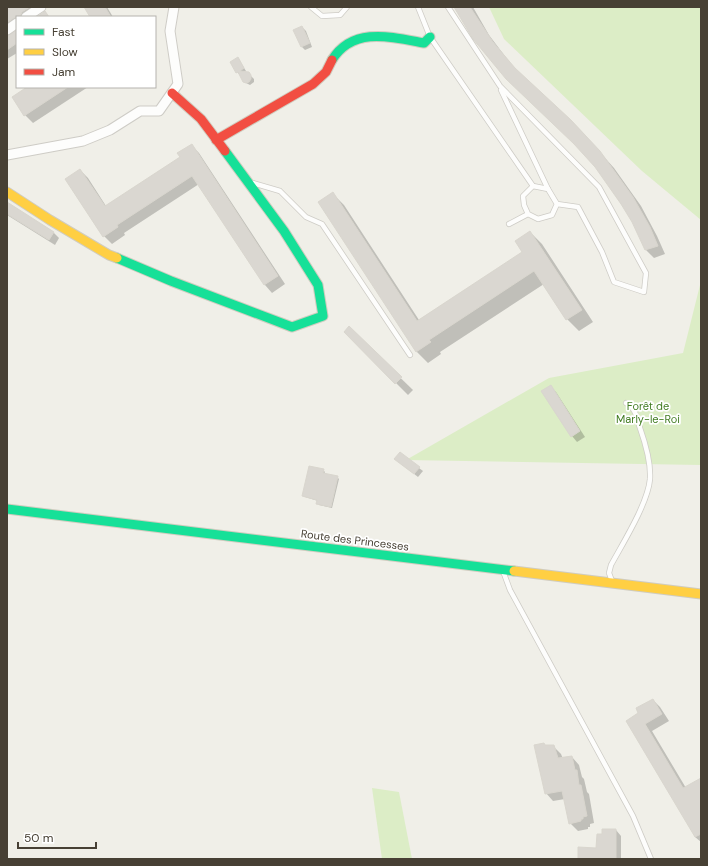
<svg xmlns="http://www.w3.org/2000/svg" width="708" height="866" font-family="'DM Sans',sans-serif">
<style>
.green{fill:#dcedc6}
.shadow{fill:#0003}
.building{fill:#dad7d1;stroke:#d9d6ce}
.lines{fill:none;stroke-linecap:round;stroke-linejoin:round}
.lane-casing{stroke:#ceccc6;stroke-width:6}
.street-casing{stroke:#ceccc6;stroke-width:11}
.fast-casing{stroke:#d0ccbf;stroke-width:11}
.slow-casing{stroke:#d0ccbf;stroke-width:11}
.jam-casing{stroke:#d0ccbf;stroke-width:11}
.lane{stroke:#fdfdfc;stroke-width:4.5}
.street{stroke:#fdfdfc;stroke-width:9}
.fast{stroke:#16e098;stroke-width:9}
.slow{stroke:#ffcf43;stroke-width:9}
.jam{stroke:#f24e42;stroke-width:9}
.labels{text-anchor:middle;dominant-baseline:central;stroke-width:3.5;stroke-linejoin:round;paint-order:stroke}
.park-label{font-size:11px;fill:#427d23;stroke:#fff}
.street-label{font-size:11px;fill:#474034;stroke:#fff}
</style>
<rect width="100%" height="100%" fill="#f0efe8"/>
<!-- green -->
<g class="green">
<polygon points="489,7 701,7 701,220 642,171 504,39"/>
<polygon points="701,281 701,465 406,460 549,378 683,353"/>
<polygon points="372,788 399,792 412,859 382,859"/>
</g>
<!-- shadow -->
<g class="shadow">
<polygon points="11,7 44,7 29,17 17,17 17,25 7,34 7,10"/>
<polygon points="85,7 107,7 113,17 92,17"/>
<polygon points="456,7 473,7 489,35 514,68 579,129 614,168 641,206 657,236 665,254 654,258 646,250 633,221 596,167"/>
<polygon points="302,27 306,31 312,47 305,50 301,46"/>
<polygon points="17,31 17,53 7,59 7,36"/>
<polygon points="238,58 246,71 244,72 248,73 254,79 254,82 250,85 246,83 241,74 240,75 237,72"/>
<polygon points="28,87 88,87 33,123 25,115"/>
<polygon points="191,145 199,153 285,284 272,293 265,285 199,184 124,233 125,235 112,244 104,236 67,179 80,170 88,178 106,206 181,157"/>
<polygon points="333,194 344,205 419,320 523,252 530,232 542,244 593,322 579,331 567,319 544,284 440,352 441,354 428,363 416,351"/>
<polygon points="7,203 53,232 59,238 55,245 7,215"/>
<polygon points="349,328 413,390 408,395 345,332"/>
<polygon points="550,386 556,392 585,437 577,442 572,436"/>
<polygon points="395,459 419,468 423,471 418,477"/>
<polygon points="323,470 325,472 324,474 337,477 339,479 332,508 319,505 317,503 318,501 305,497 303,496"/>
<polygon points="653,700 660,707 669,721 652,731 686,788 701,798 701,842 695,837 640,713"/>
<polygon points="546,746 553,746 561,754 563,759 572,757 579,765 582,777 584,779 587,792 589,794 594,823 590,824 590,827 588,827 588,829 578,831 570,823 565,799 553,801 546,793"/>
<polygon points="616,830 621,836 621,859 579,859 597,849 603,835"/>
</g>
<!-- building -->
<g class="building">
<polygon points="7,7 30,7 22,12 20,17 14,18 7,23"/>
<polygon points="84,7 105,7 111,17 90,17"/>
<polygon points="454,7 470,7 493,42 515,68 571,120 600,151 633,197 650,227 658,246 645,250 632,222 621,204 595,167 574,144 506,79 473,39"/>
<polygon points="45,11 49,17 37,17 44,12"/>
<polygon points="302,26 310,43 301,47 293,30"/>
<polygon points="17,30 17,43 7,50 7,36"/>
<polygon points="238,57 244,68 240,71 249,72 251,75 251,79 249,82 246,83 243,82 238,72 236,73 230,62"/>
<polygon points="27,87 68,87 24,116 12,97"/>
<polygon points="192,144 278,276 264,285 192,176 117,225 118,227 103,237 65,179 80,169 105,206 180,157 177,153"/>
<polygon points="333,192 417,321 522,252 515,241 530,231 582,310 566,320 534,271 429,340 431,342 416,352 318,202"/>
<polygon points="7,202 54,232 49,240 7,214"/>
<polygon points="349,326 402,377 395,384 344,332"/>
<polygon points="551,385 580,431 571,437 541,391"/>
<polygon points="400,452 420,467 414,474 394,459"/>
<polygon points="309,466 324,469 323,473 338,476 331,507 316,504 317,500 302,496"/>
<polygon points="653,699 662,714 645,724 683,788 701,778 701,834 695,837 626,721 638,713 636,708"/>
<polygon points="544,743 545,745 554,745 558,758 572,756 575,770 577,770 579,785 581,785 587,816 583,817 583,819 581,819 581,821 569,824 562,791 545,794 534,745"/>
<polygon points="602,829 616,829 616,859 578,859 578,847 596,848 597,834 602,834"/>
</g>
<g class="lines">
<defs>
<g id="lane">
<polyline points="311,7 322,16 340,15 347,7"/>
<polyline points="418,7 430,37 533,186"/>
<polyline points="448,7 500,86 599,187 646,273 644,292 614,282 602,252 578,207 557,204"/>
<polyline points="501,90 548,189"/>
<polyline points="253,183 280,191 306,217 322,224 410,355"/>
<polyline points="509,224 528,214 538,219 552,215 557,204 548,189 533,186 523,196 524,205 528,214"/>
<polyline points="503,571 510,590 633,816 651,859"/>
<path d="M612,581L609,573L611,565C623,543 648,503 650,479C651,462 646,445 640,428C637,419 636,408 626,403"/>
</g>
<g id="street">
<polyline points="26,17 41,7"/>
<polyline points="7,30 17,23"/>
<polyline points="7,155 83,141 110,130 140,111 159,111 178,84 170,31 174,7"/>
</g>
<g id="fast">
<path d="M332,60C353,26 392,37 424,43L430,37"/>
<polyline points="117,258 171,281 292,327 323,316 318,285 284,231 225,151"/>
<polyline points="7,509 514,571"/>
</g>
<g id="slow">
<polyline points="7,192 50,220 109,255 117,258"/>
<polyline points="514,571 701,594"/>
</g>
<g id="jam">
<polyline points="172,93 201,119 225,151"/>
<polyline points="216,140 313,84 326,72 332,60"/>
</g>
</defs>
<!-- lane casing -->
<use href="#lane" class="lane-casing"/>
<!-- street casing -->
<use href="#street" class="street-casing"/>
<!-- fast casing -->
<use href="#fast" class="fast-casing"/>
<!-- slow casing -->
<use href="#slow" class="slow-casing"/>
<!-- jam casing -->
<use href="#jam" class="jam-casing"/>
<!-- lane -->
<use href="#lane" class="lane"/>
<!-- street -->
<use href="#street" class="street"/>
<!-- fast -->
<use href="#fast" class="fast"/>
<!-- slow -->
<use href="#slow" class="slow"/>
<!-- jam -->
<use href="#jam" class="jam"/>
</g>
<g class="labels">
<!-- park labels -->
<g class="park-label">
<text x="648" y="406">Forêt de<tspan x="648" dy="13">Marly-le-Roi</tspan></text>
</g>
<!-- street labels -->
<g class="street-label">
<text transform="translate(355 540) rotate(7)">Route des Princesses</text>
</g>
</g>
<!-- border -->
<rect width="708" height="866" fill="none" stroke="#474034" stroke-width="16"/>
<!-- legend -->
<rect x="16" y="16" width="140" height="72" fill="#ffffff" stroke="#b5b3ae"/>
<rect x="24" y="29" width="20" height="6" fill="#16e098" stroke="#b5b3ae"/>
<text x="52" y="36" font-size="12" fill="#474034">Fast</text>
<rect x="24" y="49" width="20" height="6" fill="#ffcf43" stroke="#b5b3ae"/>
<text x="52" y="56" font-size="12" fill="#474034">Slow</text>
<rect x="24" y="69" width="20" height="6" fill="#f24e42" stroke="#b5b3ae"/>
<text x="52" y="76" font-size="12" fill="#474034">Jam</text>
<!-- scale -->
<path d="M18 842v6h78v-6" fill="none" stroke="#474034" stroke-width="2"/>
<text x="24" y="842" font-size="12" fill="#474034" stroke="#ffffff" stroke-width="3" paint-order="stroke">50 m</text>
</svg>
